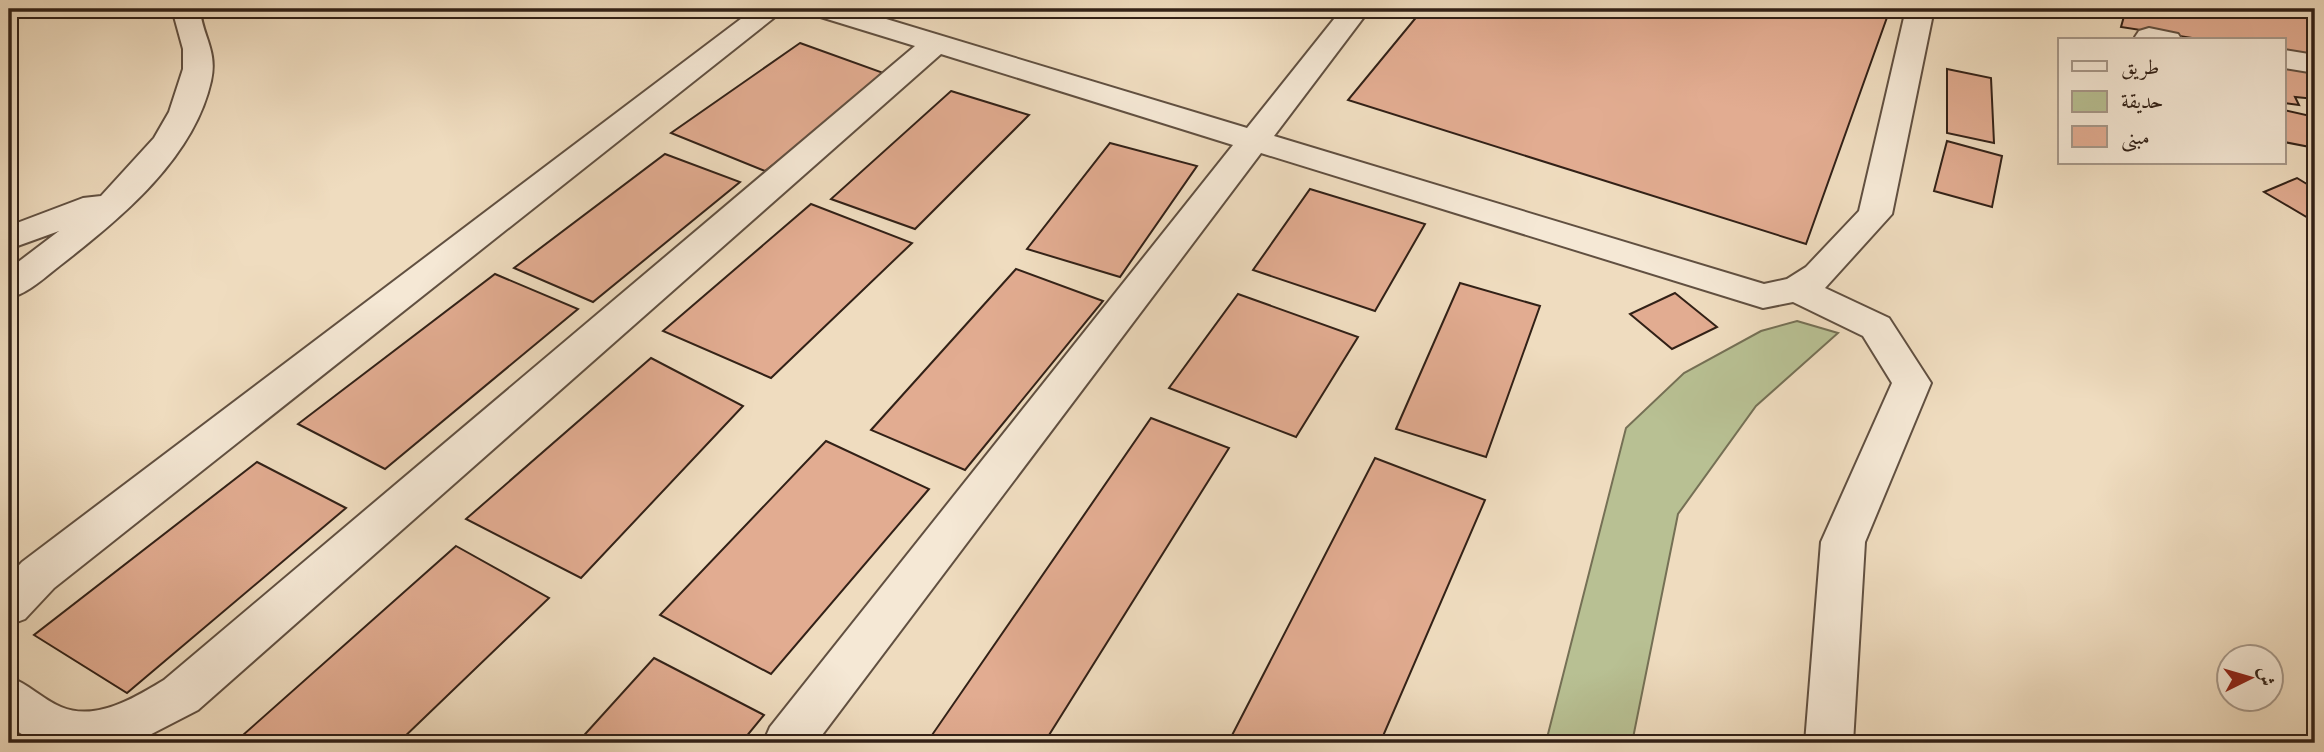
<svg xmlns="http://www.w3.org/2000/svg" width="2324" height="752" font-family="'Libre Caslon Text',Amiri,serif">
<style>
.green{fill:#b8c093;stroke:#757055;stroke-width:2}
.building{fill:#e2ac91;stroke:#322117;stroke-width:2}
.lines{fill:none;stroke-linecap:round;stroke-linejoin:round}
.minor-casing{stroke:#615041;stroke-width:4}
.minor{fill:#f5e8d5;fill-rule:evenodd}
</style>
<rect width="100%" height="100%" fill="#efdcbf"/>
<filter id="stains"><feTurbulence type="fractalNoise" baseFrequency=".00286" numOctaves="4"/><feColorMatrix values="0 0 0 0 .2 0 0 0 0 .09 0 0 0 0 .02 0 0 0 .5 -.17"/></filter>
<radialGradient id="worn" r=".72"><stop offset=".6" stop-color="#630" stop-opacity="0"/><stop offset="1" stop-color="#630" stop-opacity=".3"/></radialGradient>
<!-- green -->
<polygon class="green" points="1797,321 1838,333 1756,406 1678,514 1632,743 1543,743 1547,738 1626,428 1684,373 1761,331"/>
<!-- building -->
<g class="building">
<polygon points="1423,9 1890,9 1806,244 1348,100"/>
<polygon points="2126,9 2315,11 2315,57 2284,52 2284,40 2205,40 2121,27"/>
<polygon points="800,43 889,75 765,171 671,133"/>
<polygon points="2284,63 2315,68 2315,99 2295,97 2299,105 2284,103"/>
<polygon points="1947,69 1991,78 1994,143 1947,133"/>
<polygon points="951,91 1029,115 915,229 831,199"/>
<polygon points="2284,110 2315,117 2315,148 2284,142"/>
<polygon points="1947,141 2002,156 1992,207 1934,191"/>
<polygon points="1110,143 1197,166 1120,277 1027,249"/>
<polygon points="665,154 740,182 593,302 514,268"/>
<polygon points="2297,178 2315,189 2315,222 2264,192"/>
<polygon points="1310,189 1425,224 1375,311 1253,270"/>
<polygon points="811,204 912,243 771,378 663,331"/>
<polygon points="1016,269 1103,301 965,470 871,430"/>
<polygon points="495,274 578,309 385,469 298,424"/>
<polygon points="1460,283 1540,306 1486,457 1396,429"/>
<polygon points="1675,293 1717,327 1672,349 1630,314"/>
<polygon points="1238,294 1358,337 1296,437 1169,388"/>
<polygon points="651,358 743,406 581,578 466,519"/>
<polygon points="1151,418 1229,448 1044,743 948,743 932,735"/>
<polygon points="826,441 929,489 771,674 660,615"/>
<polygon points="1375,458 1485,500 1380,743 1228,743"/>
<polygon points="257,462 346,508 127,693 34,635"/>
<polygon points="456,546 549,598 398,743 234,743"/>
<polygon points="654,658 764,715 741,743 577,743"/>
</g>
<g class="lines">
<defs>
<g id="minor">
<path d="M172,9H200C202,36 218,50 211,81C194,158 121,218 62,264C45,277 29,293 9,298V269L59,231L9,249V226L83,198L101,196L154,138L169,112L183,69V49Z"/>
<polygon points="754,9 785,9 54,588 25,619 9,625 9,576 22,562"/>
<path d="M810,9H853L1247,128L1342,9H1370L1274,136L1764,284L1787,279L1806,267L1859,211L1906,9H1934L1892,214L1825,288L1889,318L1931,383L1865,542L1853,743H1805L1821,542L1892,383L1863,336L1793,302L1763,308L1261,153L816,743H763L770,727L1233,145L941,54L198,710L134,743H36L9,726V677C29,684 42,699 61,707C96,722 136,697 164,680L915,46L814,15Z"/>
<polygon points="2149,28 2178,34 2182,40 2137,40 2135,37 2139,31"/>
<polygon points="2284,50 2315,55 2315,73 2284,68"/>
</g>
</defs>
<!-- minor casing -->
<use href="#minor" class="minor-casing"/>
<!-- minor -->
<use href="#minor" class="minor"/>
</g>
<!-- margin -->
<rect width="2324" height="752" fill="none" stroke="#efdcbf" stroke-width="35"/>
<rect x="10" y="10" width="2303" height="731" fill="none" stroke="#322117" stroke-width="3.5"/>
<rect x="18" y="18" width="2289" height="717" fill="none" stroke="#322117" stroke-width="2"/>
<!-- legend -->
<rect x="2058" y="38" width="228" height="126" fill="#f5e8d5" stroke="#a79889" stroke-width="2"/>
<rect x="2072" y="61" width="35" height="10" fill="#f5e8d5" stroke="#a79889" stroke-width="2"/>
<text x="2121" y="74" font-size="21" fill="#322117">طريق</text>
<rect x="2072" y="91" width="35" height="21" fill="#b8c093" stroke="#a79889" stroke-width="2"/>
<text x="2121" y="108" font-size="21" fill="#322117">حديقة</text>
<rect x="2072" y="126" width="35" height="21" fill="#e2ac91" stroke="#a79889" stroke-width="2"/>
<text x="2121" y="144" font-size="21" fill="#322117">مبنى</text>
<!-- north arrow -->
<g transform="translate(2250 678) rotate(85)"><circle r="33" fill="#f5e8d5" stroke="#a79889" stroke-width="2"/>
<path d="M0-5L12 26L0 18L-12 26Z" fill="#8f2418"/>
<text y="-10" font-size="19" font-weight="bold" text-anchor="middle" fill="#322117">ش</text>
</g>
<rect width="100%" height="100%" filter="url(#stains)"/>
<rect width="100%" height="100%" fill="url(#worn)"/>
</svg>
